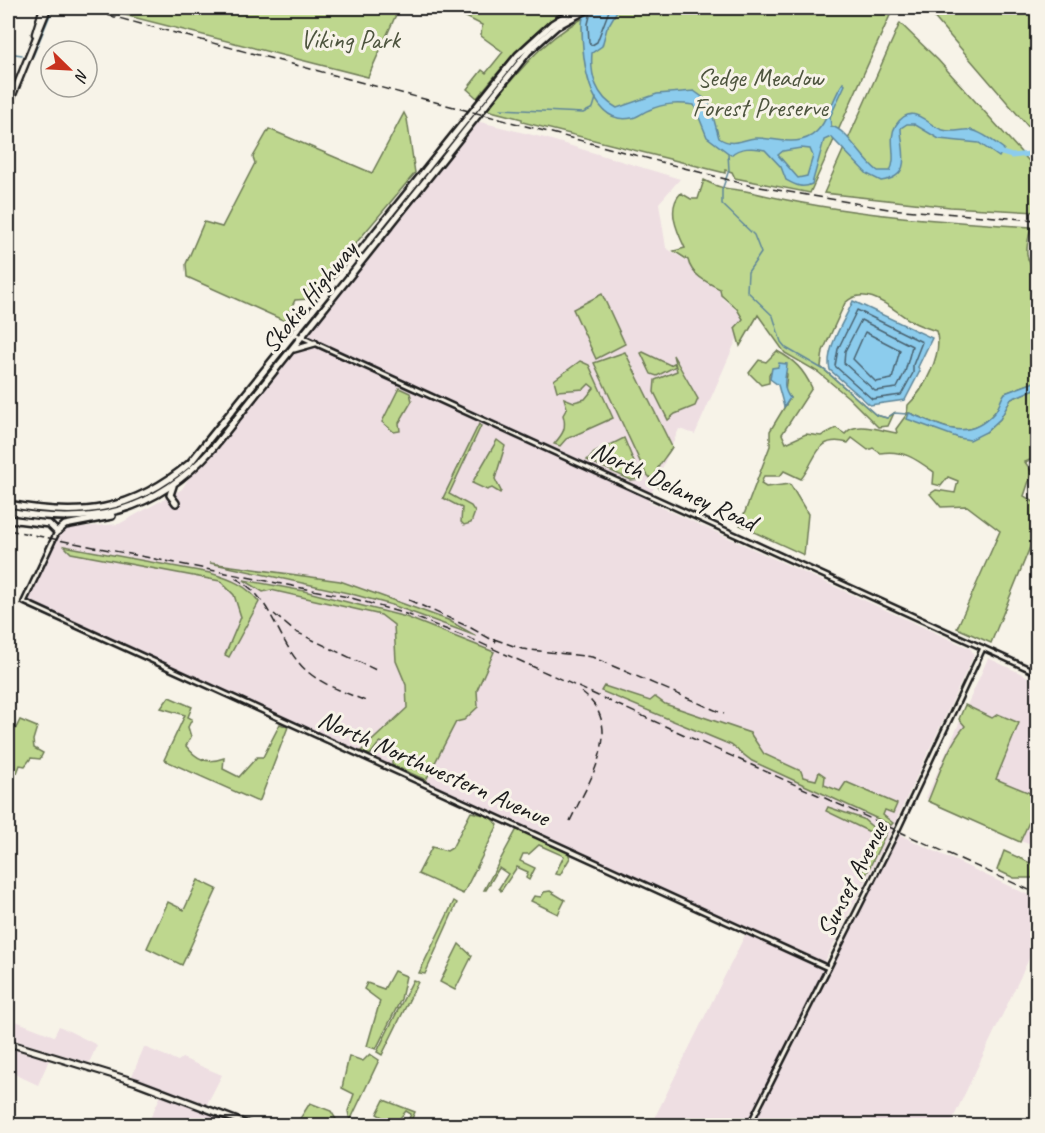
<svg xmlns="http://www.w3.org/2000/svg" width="1045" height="1133" font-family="Caveat,sans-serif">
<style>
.built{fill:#eedee2}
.green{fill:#bed78e;stroke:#6d7a55;stroke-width:1.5}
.water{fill:#8ccced;stroke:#5f8699;stroke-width:1.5;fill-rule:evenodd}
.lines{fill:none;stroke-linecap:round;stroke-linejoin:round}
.shore{stroke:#496270;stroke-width:1.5}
.stream{stroke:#5f8699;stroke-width:1.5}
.river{stroke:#8ccced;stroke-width:5}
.minor-casing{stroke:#1c1c1c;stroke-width:8}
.major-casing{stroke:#1c1c1c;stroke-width:9}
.highway-casing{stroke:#1c1c1c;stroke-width:10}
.minor{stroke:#f7f3e8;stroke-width:3}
.major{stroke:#f7f3e8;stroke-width:4.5}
.highway{stroke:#f7f3e8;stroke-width:5}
.rail{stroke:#1c1c1c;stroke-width:1.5;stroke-dasharray:9 4.5;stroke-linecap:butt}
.labels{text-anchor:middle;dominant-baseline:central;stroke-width:6;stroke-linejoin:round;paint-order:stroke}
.park-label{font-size:26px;fill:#4d543e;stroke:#f7f3e8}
.street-label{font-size:26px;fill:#1c1c1c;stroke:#f7f3e8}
</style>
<rect width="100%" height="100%" fill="#f7f3e8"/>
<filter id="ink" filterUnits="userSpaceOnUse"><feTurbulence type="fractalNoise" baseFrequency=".0167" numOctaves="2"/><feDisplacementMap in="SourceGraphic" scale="12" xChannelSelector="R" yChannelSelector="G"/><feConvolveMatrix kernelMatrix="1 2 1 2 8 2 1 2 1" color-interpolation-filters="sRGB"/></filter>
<g filter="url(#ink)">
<!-- built -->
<g class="built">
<polygon points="476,121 545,138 680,179 659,203 666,248 687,261 701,280 719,287 722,298 746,318 695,434 679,429 648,501 971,649 974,655 882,850 823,965 828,967 894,832 1037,899 1037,942 950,1125 651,1125 747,931 24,602 56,529 119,524 182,489 196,466"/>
<polygon points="988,658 1037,681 1037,848 926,798"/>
<polygon points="8,1018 54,1036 59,1026 97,1045 89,1063 8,1038"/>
<polygon points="144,1047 178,1061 182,1058 222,1075 207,1104 132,1076"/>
<polygon points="8,1048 49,1060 38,1085 8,1071"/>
<polygon points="161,1095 171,1099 239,1125 147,1125"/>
</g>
<!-- green -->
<g class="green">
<polygon points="110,8 399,8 368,77 109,11"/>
<path d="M456,8H569C531,32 505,63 477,98L467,89L482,70L486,73L503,52L481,36L482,25L458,13Z"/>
<path d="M604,8H887L891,13L810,193L735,178L732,172L725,170V173L522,122V119L487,110C524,64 551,30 604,8Z"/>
<polygon points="926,8 1037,8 1037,137"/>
<polygon points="900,23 938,60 1037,170 1037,212 950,207 824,193"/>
<polygon points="404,113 407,119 415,173 309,299 295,300 285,321 187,277 186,264 204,222 222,227 255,163 253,157 269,129 372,173"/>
<path d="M704,180C726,192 732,187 755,193C847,215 938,221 1031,227C1028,242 1021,260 1037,270V381L1005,393C1001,400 1000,407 994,413C967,444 941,425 909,413L907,414L959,438L986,432L1000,419L1011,399L1037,388V457L1025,462L1032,472L1024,496L1037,504V530L991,643L957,628L1000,531L967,506L941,507L930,494L936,490L955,493L958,481L948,477L941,486L933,484L934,472C916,459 903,449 880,453L873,448L868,450L852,438L848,443C815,434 817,460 801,479L784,471L780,476H764L761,484L766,487L790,484L808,514L804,555L754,532L755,522L745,527L740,525L770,446V431L790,398L785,392L787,374L778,367L769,374V383L761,385L749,373L759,360L766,362L777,351C794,360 804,370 812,388L782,434L786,443L806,434L821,436L836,428L845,434C854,420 882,431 897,433L896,429L907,414L908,405C924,390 944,353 936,331C928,328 920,326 913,322C895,312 866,282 845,303L823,351L821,367L876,415L887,418L894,413L888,426L878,427L848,397L818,372L785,353L758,315L740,346L735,328L743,319L737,309L721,295L720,289C708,283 691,275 688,260L674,251L685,248C677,231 666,208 681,193L691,199H698Z"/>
<polygon points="602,294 625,344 596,359 573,309"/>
<path d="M625,352L672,447C662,464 649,470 660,489L645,472L594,363Z"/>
<polygon points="643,352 670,365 674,363 676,366 657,376 651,374 641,353"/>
<polygon points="673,355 698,399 695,406 675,414 668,420 654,392 655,380 677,371"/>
<path d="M580,361L589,365L613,418L566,439L560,446L554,444C563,434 567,428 563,415L567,408L564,398L574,402L585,399L594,388L589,384L584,389L557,391L554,380Z"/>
<polygon points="399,388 410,393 412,401 399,423 400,431 394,432 382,422"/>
<polygon points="479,424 481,426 449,494 471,506 475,512 471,523 464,525 461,522 462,508 443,498"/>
<polygon points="624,438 641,479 631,480 587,460 594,453"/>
<polygon points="497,440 505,446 495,479 501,491 500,493 492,488 487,490 472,483"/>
<path d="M64,546L210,573C230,579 247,585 259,602L229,657L225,655L241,617L234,595L220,581L71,553Z"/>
<polygon points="210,563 340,581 448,620 476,636 392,605 348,593"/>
<polygon points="244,580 304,591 406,617 494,652 477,690 478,707 464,720 456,722 426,780 392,765 392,746 380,742 370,755 361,751 407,708 406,685 396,661 394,625 381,615 271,590 263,592"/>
<polygon points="604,686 650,701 655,697 665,704 750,733 764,754 801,771 803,777 816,780 819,772 825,776 824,785 840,791 846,782 897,804 893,813 885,810 883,815 893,823 891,825 752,761 731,745 601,691"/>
<path d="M169,697L192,707L188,717L192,719L188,727L191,737L186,746C197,760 207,764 224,758L223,769L239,777L257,757H263L280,724L288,727L260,800L256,801L164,760L185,715L161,708Z"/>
<path d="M965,705L992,718L998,714L1019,723L996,779L1030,793L1034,811L1020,842L928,801C939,775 947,747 965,726L959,719Z"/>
<polygon points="20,720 37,727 33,740 34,748 43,753 40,759 31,758 25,766 20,765 17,773 8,772 8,732 13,734"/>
<polygon points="828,807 863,819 875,829 887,831 864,879 861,876 876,835 826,811"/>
<polygon points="471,812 489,816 498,825 463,894 418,874 432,847 447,851 452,848"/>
<polygon points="517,829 568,852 570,858 560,875 555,874 564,856 539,845 529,854 523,854 520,861 535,868 529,880 526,878 528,872 517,867 501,891 499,888 508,874 499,868 486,890 484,890"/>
<polygon points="1004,851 1037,866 1037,878 1014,878 997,870"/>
<polygon points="198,880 217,889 182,965 147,948 168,902 184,910"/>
<polygon points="550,891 565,900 558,914 531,901 534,896 541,897 544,892"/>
<polygon points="454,901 457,903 425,974 419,973"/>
<polygon points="459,944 472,956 455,990 440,982"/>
<polygon points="394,971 406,976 401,999 376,1049 367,1046 380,1001 364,989 367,983 384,989"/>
<polygon points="413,980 418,982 382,1055 377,1052"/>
<polygon points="370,1054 379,1060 350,1121 348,1111 354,1094 342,1088 349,1056 363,1061"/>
<polygon points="384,1100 415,1112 409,1125 406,1125 411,1114 406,1111 394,1125 387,1125 389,1121 377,1114"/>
<polygon points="310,1103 331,1111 337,1121 343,1123 347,1121 349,1125 296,1125"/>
</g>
<!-- water -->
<g class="water">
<path d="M584,8H612L617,11L607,28L602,46L592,53C590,75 596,97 617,108L657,94L694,91L709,102L719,138C732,147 741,140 755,138C769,137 786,144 801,140C828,134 829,102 843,83L845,85L830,117L831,126C847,129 862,160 878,171H890C898,157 887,139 896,125C913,100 927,126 943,130C953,133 962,129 971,130C982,132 996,143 1004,149L999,157L979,143L939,139L914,124H907L901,128C901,149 915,177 881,181L867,174L831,137L824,140L812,184C802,189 795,185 786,180L781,167L765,150C754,147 739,147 731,155L707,137L694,105C678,103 664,103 649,110C643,112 638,117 632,118C587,127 582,54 582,25C582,18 585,14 584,8ZM801,148L810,149L813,156L807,176L798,178L778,155L783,151Z"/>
<path d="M853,301L932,338L918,367L920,371L905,400L870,405L830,370C824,350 845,320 853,301Z"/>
<path d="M779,363L787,364C786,377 781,387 790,398L784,407L778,385L770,379L772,368L778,367Z"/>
<path d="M1037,381V388L1011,399L1000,419L986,432L970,440L959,438L907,419L909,413C941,425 966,444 994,413C1000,407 1000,399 1005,393Z"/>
</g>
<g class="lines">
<!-- shore -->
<g class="shore">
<polyline points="591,12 588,24 589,43 592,45 597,42 610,8"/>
<polygon points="857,310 922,342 913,365 913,373 901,395 872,399 835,366 838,349"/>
<polygon points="861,320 912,346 905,372 897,388 875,391 844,363 845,351"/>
<polygon points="865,332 900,350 892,379 876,382 853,359"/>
</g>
<!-- stream -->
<g class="stream">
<polyline points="8,53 22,55"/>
<polyline points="33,56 53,8"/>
<polyline points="500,109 583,113 593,108 596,98"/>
<polyline points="728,154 729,170 722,190 722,204 754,235 761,253 748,272 747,291 773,316 781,342 786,348 826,371 876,415 887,418 894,413 907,414"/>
</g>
<!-- river -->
<polyline class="river" points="995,151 1012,156 1038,153"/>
<defs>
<g id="minor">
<polyline points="295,334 1038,673"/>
<polyline points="57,532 24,602 828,968"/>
<polyline points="749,1126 897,831 983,648"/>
</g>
<g id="major">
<polyline points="35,34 43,8"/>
<polyline points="8,107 48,8"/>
<polyline points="8,1043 136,1082 252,1126"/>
</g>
<g id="highway">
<polyline points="294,349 315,343"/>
<polyline points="173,486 170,495 176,503"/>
<path d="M8,504C80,518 132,512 190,463L518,55L552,24L578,8"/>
<path d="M8,511C91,527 155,513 213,448L528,52L557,26L590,8"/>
<polyline points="8,519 49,524 57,532 65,525 112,516"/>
</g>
</defs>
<!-- minor casing -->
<use href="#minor" class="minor-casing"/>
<!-- major casing -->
<use href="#major" class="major-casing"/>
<!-- highway casing -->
<use href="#highway" class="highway-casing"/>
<!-- minor -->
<use href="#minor" class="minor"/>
<!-- major -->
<use href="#major" class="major"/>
<!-- highway -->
<use href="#highway" class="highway"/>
<!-- rail -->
<g class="rail">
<polyline points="81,8 748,185 889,209 1038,220"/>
<polyline points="8,530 348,597 409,615 476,641 1038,894"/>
<path d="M235,578C271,596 275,634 299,663C315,683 345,692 368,702"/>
<polyline points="409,600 471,628 496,642"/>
<polyline points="274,614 294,631 376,670"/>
<polyline points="494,639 522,649 592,657 724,714"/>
<path d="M570,821C588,782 628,726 581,692"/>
</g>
</g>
</g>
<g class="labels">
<!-- park labels -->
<g class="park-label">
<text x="350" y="39">Viking Park</text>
<text x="760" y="77">Sedge Meadow<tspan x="760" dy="30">Forest Preserve</tspan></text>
</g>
<!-- street labels -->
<g class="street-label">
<text transform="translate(309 297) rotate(-51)">Skokie Highway</text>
<text transform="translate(674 486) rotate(25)">North Delaney Road</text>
<text transform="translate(434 768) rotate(24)">North Northwestern Avenue</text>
<text transform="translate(852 879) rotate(-63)">Sunset Avenue</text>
</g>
</g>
<!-- margin -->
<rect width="1045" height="1133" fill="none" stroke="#f7f3e8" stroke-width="30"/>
<rect x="15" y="15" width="1015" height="1103" fill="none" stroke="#1c1c1c" stroke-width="2" filter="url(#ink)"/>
<!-- north arrow -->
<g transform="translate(69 69) rotate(114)"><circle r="28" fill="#f7f3e8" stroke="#9f9d96" stroke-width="1.5"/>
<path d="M0-4.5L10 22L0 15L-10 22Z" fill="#c8321e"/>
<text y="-9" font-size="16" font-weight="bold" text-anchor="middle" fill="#1c1c1c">N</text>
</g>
</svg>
